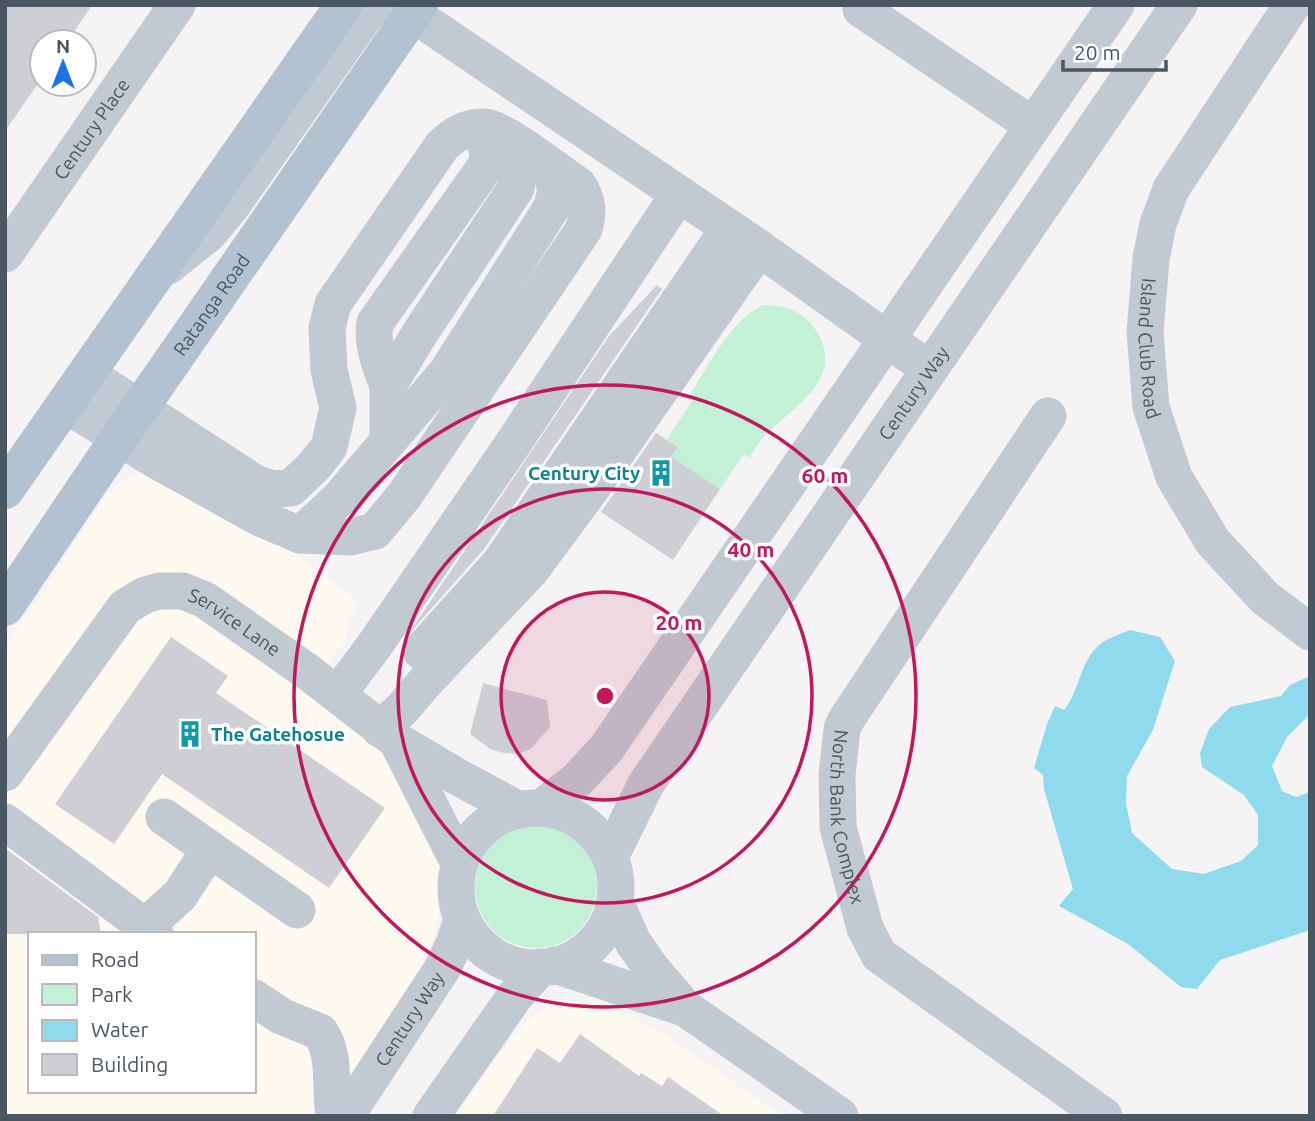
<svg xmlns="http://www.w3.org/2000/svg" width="1315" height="1121" font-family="Ubuntu,sans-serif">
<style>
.commercial{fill:#fdf9ef;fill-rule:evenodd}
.green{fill:#c3f1d5}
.water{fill:#90daee}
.building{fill:#cdcfd5}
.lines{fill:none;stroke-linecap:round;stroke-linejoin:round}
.minor{stroke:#c1cad2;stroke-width:37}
.major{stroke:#b3c2d1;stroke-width:38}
.ring{fill:none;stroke:#c2185b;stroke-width:3.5}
.labels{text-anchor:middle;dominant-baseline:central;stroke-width:7;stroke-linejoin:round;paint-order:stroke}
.street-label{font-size:19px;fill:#4a5661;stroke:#fff}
.culture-label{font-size:19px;font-weight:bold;fill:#0d838f;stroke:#fff;text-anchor:end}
.centre{fill:#c2185b;stroke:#fff;stroke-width:3.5}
.ring-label{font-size:21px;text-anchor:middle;font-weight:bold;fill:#c2185b;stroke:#fff;stroke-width:7;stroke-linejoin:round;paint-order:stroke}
</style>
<rect width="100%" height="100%" fill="#f5f3f3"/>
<!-- commercial -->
<g class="commercial">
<path d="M143,472L206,482L359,603L349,620L345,640L317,677L379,740L442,849L438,921L426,967L323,1116H5V648L107,494L124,480ZM30,934H254V1091H30Z"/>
<polygon points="566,1001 601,1005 637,1019 659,1031 783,1116 456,1116 501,1051 526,1022 551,1004"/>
</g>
<!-- green -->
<g class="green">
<path d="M763,305C783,305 804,311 815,329C849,379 790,408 762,439C757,445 753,452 750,458L744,454L720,489L671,457L678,447L667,439L694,398L690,394C710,364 729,322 763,305Z"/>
<circle cx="536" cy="887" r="61"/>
</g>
<!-- water -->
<path class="water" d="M1130,630L1160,637L1175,661L1153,730L1127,776L1126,803L1132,833L1172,869L1204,874L1241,861L1258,845V815L1244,795L1202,767L1200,753L1209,729L1230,707L1281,696L1290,685L1310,676V714L1287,737L1272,766L1282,791L1296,797L1310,792V927L1307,931L1220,960L1197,989L1181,987L1128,944L1059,906L1073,889L1044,789L1043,775L1034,768L1047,724L1055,706L1064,710C1079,692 1080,661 1099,645C1107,638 1121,634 1130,630Z"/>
<!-- building -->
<g class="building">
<polygon points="5,5 92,5 67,42 42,42 42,78 5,131"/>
<polygon points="657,285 662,289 484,549 407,636 609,336"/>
<polygon points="656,433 678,447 671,457 720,489 673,560 601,512"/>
<polygon points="171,637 228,676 216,693 385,808 329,888 162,774 114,844 55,804"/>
<polygon points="483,683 547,700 550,727 531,749 518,754 504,753 490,749 470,734"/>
<polygon points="5,848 98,917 101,934 5,934"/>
<polygon points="580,1034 639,1076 641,1073 662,1086 668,1077 724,1116 493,1116 537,1048 560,1063"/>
</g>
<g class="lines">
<!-- minor -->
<g class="minor">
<path id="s1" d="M1292,5L1171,189L1158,224L1151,259L1145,332L1151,407L1174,477L1213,542L1265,598L1310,632"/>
<polyline points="861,9 1032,125"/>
<path id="s2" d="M5,254L177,5"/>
<path d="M168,266L208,234L230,208L367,13C383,2 396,7 413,14L759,248L929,369"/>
<path d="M388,386C381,367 371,344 375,323L485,167C492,153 484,141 478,128"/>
<path d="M66,405L154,459L260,518L300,535L350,537L375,531L404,496L584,229C589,212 588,200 578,185C560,173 503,128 485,127C467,126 454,134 442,146L333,304L327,328L329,370L338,408L329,447L314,466L291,488L273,489L255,483L87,374"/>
<path id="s3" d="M1048,416L846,720L842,729L837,775L838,827L865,928L879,955L1104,1116"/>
<polyline points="388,440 388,386 420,333 516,188 519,163 513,141"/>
<polyline points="300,535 339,499 447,372 552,207 556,189 548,165"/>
<polyline points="421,651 501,562 729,228"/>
<polyline points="338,694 374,646 512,445 679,194"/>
<polyline points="380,729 402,709 425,682 531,570 596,482 759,248"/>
<polyline points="397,741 459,863"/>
<path id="s4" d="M5,773L125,607L145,595L159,591H183L205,600L308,672L397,741L456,776L519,810"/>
<polyline points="541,808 577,780 606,749 1116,5"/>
<circle cx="536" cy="888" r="80"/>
<polyline points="164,817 297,910"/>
<polyline points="5,822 155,934"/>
<path id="s5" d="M610,857L646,784L1179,5"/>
<polyline points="615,902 633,942 651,968 685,1008 840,1116"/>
<polyline points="145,927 180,895 210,849"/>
<polyline points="555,965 684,1008"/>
<path d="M254,998L281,1016L320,1032C337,1056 329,1089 334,1116"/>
<path id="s6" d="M346,1116L442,969L454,944L462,920"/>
<polyline points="431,1116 515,996 541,967"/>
</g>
<!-- major -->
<g class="major">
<polyline points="5,490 344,5"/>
<path id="s7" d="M5,607L119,438L419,5"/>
</g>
</g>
<!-- distance rings -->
<circle cx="605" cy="696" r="104" fill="#c2185b" fill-opacity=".12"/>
<g class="ring">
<circle cx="605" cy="696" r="104"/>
<circle cx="605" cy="696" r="207"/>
<circle cx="605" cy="696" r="311"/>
</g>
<!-- icons -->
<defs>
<symbol id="building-bare" viewBox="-9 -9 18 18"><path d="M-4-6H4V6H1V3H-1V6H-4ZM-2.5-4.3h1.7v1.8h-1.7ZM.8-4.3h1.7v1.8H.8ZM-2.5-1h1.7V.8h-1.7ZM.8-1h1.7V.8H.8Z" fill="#0f9aa8" stroke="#fff" stroke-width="2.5" paint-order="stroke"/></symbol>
</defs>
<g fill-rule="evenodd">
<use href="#building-bare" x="642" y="454" width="38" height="38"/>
<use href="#building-bare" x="171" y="715" width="38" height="38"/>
</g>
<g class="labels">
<!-- street labels -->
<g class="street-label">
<text stroke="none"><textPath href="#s2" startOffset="152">Century Place</textPath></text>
<text stroke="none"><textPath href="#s7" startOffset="366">Ratanga Road</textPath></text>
<text stroke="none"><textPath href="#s1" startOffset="383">Island Club Road</textPath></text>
<text stroke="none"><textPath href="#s5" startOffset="555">Century Way</textPath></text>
<text stroke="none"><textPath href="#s4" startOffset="327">Service Lane</textPath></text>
<text stroke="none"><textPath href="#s3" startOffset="464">North Bank Complex</textPath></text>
<text stroke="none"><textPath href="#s6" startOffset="116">Century Way</textPath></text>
</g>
<!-- culture labels -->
<g class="culture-label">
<text x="640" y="473">Century City</text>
<text x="211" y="734" text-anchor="start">The Gatehosue</text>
</g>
</g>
<circle cx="605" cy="696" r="10" class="centre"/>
<g class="ring-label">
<text x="825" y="483">60 m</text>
<text x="751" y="557">40 m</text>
<text x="679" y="630">20 m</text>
</g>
<!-- border -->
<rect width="1315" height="1121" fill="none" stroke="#4a5661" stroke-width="14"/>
<!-- legend -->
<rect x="28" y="932" width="228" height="161" fill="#ffffff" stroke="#b7bbc0" stroke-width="2"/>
<rect x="42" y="955" width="35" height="10" fill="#b3c2d1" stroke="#b7bbc0" stroke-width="2"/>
<text x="91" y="967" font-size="21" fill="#4a5661">Road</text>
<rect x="42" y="984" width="35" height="21" fill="#c3f1d5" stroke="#b7bbc0" stroke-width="2"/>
<text x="91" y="1002" font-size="21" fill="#4a5661">Park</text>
<rect x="42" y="1020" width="35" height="21" fill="#90daee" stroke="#b7bbc0" stroke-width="2"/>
<text x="91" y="1037" font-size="21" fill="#4a5661">Water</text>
<rect x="42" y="1054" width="35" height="21" fill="#cdcfd5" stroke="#b7bbc0" stroke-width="2"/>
<text x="91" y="1072" font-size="21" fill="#4a5661">Building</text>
<!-- north arrow -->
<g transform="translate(63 63)"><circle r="33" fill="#ffffff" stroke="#b7bbc0" stroke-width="2"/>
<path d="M0-5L12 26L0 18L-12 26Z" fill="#1a73e8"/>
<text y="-10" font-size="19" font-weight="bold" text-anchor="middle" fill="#4a5661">N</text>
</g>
<!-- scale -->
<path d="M1063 60v10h103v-10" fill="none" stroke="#4a5661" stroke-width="3.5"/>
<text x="1074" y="60" font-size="21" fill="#4a5661" stroke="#ffffff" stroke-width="5" paint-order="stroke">20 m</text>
</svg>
